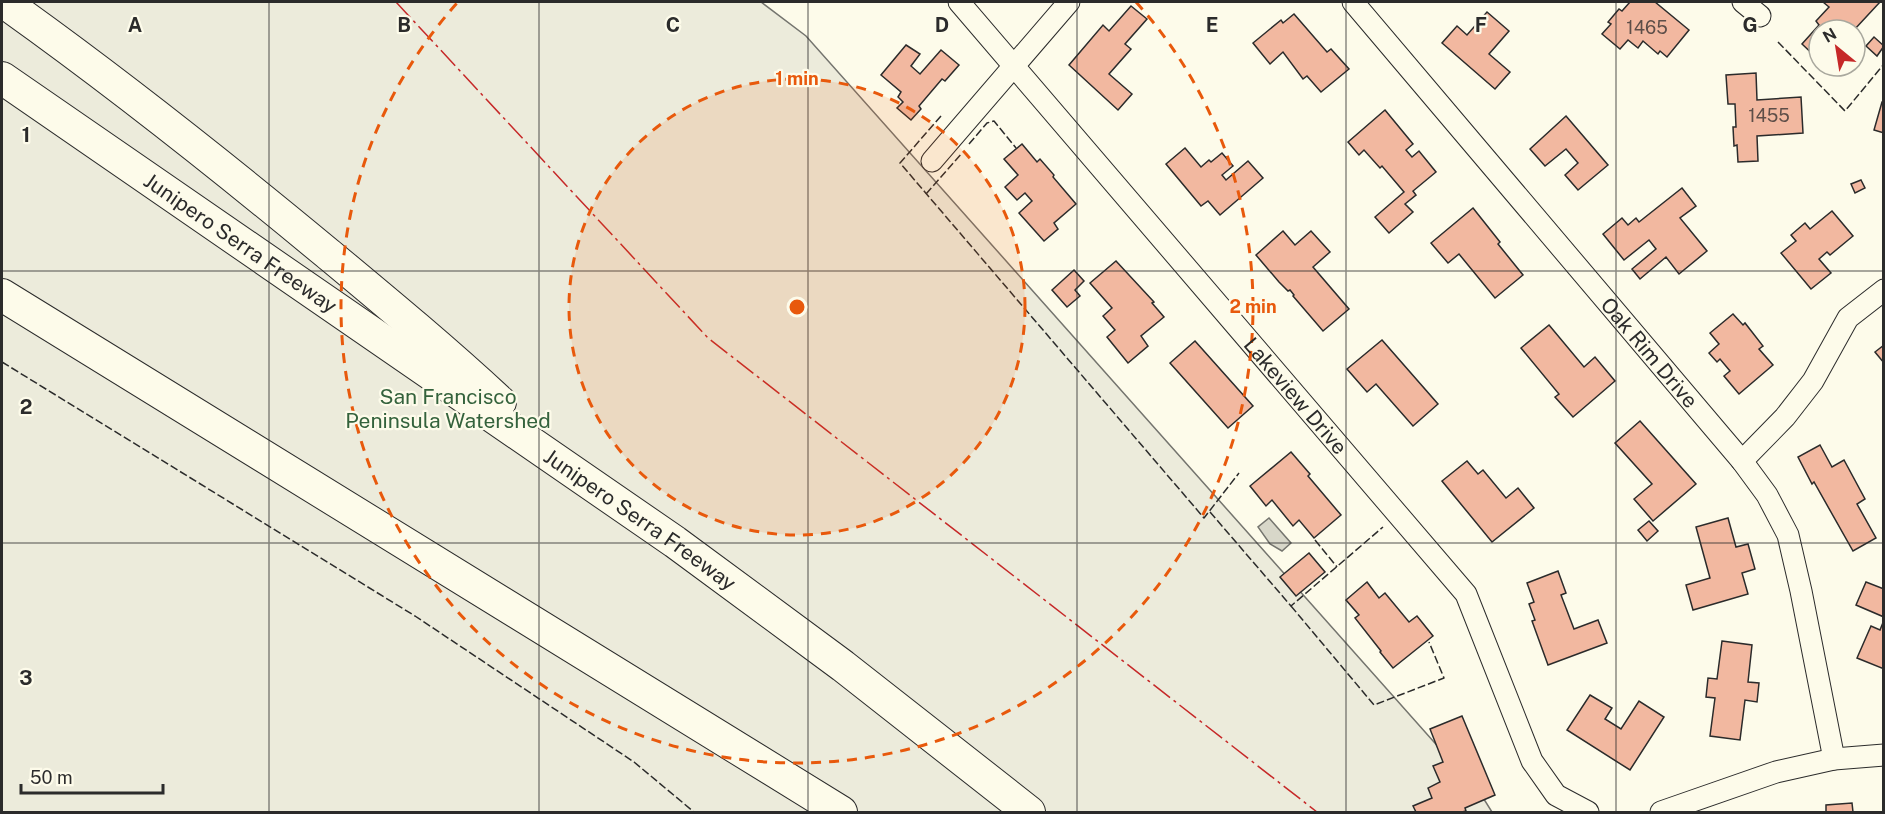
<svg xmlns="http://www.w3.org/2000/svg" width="1885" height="814" font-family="'Public Sans',sans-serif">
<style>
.green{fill:#ecebdb;stroke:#74746e;stroke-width:1.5}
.water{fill:#d8d7c9;stroke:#74746e;stroke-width:1.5}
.building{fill:#f2b8a0;stroke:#2b2b2b;stroke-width:1.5}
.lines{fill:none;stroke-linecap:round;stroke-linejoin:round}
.minor-casing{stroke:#2b2b2b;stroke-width:23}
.highway-casing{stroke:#2b2b2b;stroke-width:34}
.minor{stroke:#fdfbea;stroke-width:21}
.highway{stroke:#fdfbea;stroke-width:32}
.fence{stroke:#2b2b2b;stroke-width:1.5;stroke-dasharray:8 3;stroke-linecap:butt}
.power{stroke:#c62828;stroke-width:1.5;stroke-dasharray:21 4.5 3 4.5;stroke-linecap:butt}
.grid{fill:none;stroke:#2b2b2b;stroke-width:1.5;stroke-opacity:0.55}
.ring{fill:none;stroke:#e8590c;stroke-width:3;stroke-dasharray:10 8}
.labels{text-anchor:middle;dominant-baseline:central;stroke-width:4.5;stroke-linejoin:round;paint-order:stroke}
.number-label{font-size:18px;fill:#5d4e48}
.street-label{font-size:21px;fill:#2b2b2b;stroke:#fdfbea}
.park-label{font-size:21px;fill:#34623c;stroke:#fdfbea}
.grid-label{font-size:20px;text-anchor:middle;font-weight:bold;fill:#2b2b2b;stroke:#fdfbea;stroke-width:4.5;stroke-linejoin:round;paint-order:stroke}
.centre{fill:#e8590c;stroke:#fdfbea;stroke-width:3}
.ring-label{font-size:18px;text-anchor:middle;font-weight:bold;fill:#e8590c;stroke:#fdfbea;stroke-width:4.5;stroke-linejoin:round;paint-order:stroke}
</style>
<rect width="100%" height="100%" fill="#fdfbea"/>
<!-- green -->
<polygon class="green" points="2,2 761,2 806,36 1482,796 1492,812 2,812"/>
<!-- water -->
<polygon class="water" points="1269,518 1291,543 1282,551 1270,544 1258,527"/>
<!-- building -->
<g class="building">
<polygon points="1630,2 1655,2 1689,30 1667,57 1660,51 1658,54 1643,41 1638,48 1628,40 1620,49 1602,34 1611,24 1608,22 1619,9 1622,11"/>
<polygon points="1823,2 1880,2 1854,30 1819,30 1819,60 1802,44 1819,25 1816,21 1829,7"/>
<polygon points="1131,6 1147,19 1125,44 1131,49 1109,74 1132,94 1118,110 1069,65 1103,25 1109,31"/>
<polygon points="1487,12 1509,31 1489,54 1510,72 1495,89 1442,43 1457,26 1467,35"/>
<polygon points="1294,14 1327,52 1331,49 1349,69 1321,92 1307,76 1303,79 1283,52 1270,64 1253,43 1281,20 1283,23"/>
<polygon points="1874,37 1884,46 1877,56 1866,46"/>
<polygon points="906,45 920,54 911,66 920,74 941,50 959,65 945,81 942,79 919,106 921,109 911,120 897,108 903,102 898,97 901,92 881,75"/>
<polygon points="1756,73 1757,100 1801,97 1803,133 1757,136 1758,161 1738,162 1737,145 1734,146 1733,127 1736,127 1735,104 1728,104 1726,75"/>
<polygon points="1882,102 1884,102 1884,133 1874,130"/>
<polygon points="1385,110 1413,144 1406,150 1412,157 1419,151 1436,172 1413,191 1416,195 1405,204 1413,212 1389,233 1375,217 1404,192 1382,166 1380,168 1364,150 1359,155 1348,142"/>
<polygon points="1566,116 1608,165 1578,190 1565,175 1578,163 1566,149 1545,166 1530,149"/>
<polygon points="1022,144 1037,162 1040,159 1054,175 1053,177 1076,204 1054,223 1058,229 1044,241 1019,213 1032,201 1025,193 1017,200 1005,187 1018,175 1004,159"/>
<polygon points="1185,148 1201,167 1209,160 1211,162 1222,153 1233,166 1222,175 1226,180 1248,161 1263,178 1220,215 1208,201 1201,206 1166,164"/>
<polygon points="1861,180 1865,188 1855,193 1851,184"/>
<polygon points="1682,188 1696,206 1680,218 1707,251 1679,274 1666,257 1640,279 1632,269 1656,249 1649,240 1624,260 1603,234 1622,218 1628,225 1636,218 1639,222"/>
<polygon points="1473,208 1500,242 1498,244 1523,275 1495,298 1459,254 1448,263 1431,243"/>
<polygon points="1832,211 1853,236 1830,255 1827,252 1819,259 1831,273 1811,289 1781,253 1796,241 1791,235 1805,223 1810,229"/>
<polygon points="1283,231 1295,245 1311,231 1330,252 1313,267 1349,309 1323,331 1293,296 1294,295 1290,290 1288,291 1279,282 1256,255"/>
<polygon points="1116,261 1154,302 1152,303 1164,317 1141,336 1148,346 1128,363 1107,337 1115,330 1103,316 1112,308 1090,283"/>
<polygon points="1074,270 1084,281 1075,290 1080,296 1067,307 1052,290"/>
<polygon points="1733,314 1743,325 1745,323 1763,346 1759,349 1773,365 1739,394 1724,376 1730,371 1720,359 1717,362 1709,353 1719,344 1710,333"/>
<polygon points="1549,325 1584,367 1595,357 1615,381 1573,417 1555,397 1559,394 1521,348"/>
<polygon points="1382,340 1438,404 1413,426 1376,384 1367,392 1347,369"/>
<polygon points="1195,341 1253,406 1228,428 1170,363"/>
<polygon points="1884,345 1884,363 1875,352"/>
<polygon points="1640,421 1696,484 1653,521 1634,499 1652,484 1615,443"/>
<polygon points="1820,445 1832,467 1844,460 1865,499 1857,504 1876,538 1853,551 1814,482 1812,484 1798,457"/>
<polygon points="1291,452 1310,474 1308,476 1341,515 1314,538 1299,520 1293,526 1272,500 1266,506 1250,486"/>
<polygon points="1467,461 1478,474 1483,470 1506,498 1518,488 1534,508 1492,542 1442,481"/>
<polygon points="1728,518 1736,547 1748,544 1755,569 1742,573 1748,594 1693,610 1686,585 1710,578 1696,527"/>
<polygon points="1649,521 1658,531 1647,541 1638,530"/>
<polygon points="1309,553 1325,572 1296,596 1280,577"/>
<polygon points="1558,571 1566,593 1561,595 1574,629 1598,620 1607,643 1548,665 1532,621 1535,620 1529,604 1534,602 1527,583"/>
<polygon points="1367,582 1379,598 1385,593 1409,622 1417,616 1433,636 1393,668 1380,652 1381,651 1355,618 1359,615 1346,600"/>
<polygon points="1866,582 1884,589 1884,617 1856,605"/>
<polygon points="1884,620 1884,669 1857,658 1871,626 1880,630"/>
<polygon points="1722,641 1752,645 1748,682 1759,683 1757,702 1745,700 1740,740 1710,736 1715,698 1706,697 1708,678 1717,679"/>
<polygon points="1590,695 1612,708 1605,719 1621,729 1639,701 1664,717 1630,770 1567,730"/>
<polygon points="1462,716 1495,795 1465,808 1466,811 1462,812 1416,812 1413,806 1432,798 1428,788 1440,782 1433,766 1443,762 1430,729"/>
<polygon points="1852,803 1853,812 1826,812 1826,805"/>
</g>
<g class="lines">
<defs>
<g id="minor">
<path id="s1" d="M959,2L1466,594L1532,761L1556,795L1588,812"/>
<path id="s2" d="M1353,2L1742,461L1767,495L1788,535L1801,591L1834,759"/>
<polyline points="1743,2 1760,16"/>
<polyline points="932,161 1069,2"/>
<polyline points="1742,461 1785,417 1813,381 1848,318 1884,290"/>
<polyline points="1661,812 1776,772 1834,759 1884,755"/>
</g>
<g id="highway">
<path d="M4,2C115,81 222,166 327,253C386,302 444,350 500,402"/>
<path id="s3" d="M2,78L675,542L843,666L1029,812"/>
<polyline points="2,295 841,812"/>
</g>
</defs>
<!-- minor casing -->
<use href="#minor" class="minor-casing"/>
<!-- highway casing -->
<use href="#highway" class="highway-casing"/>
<!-- minor -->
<use href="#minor" class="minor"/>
<!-- highway -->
<use href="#highway" class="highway"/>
<!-- fence -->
<g class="fence">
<polyline points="1778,42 1845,111 1884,64"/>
<polyline points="941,116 900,163 1204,518 1239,473"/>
<polyline points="969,144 987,123 994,121 1016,148"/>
<polyline points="926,194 962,153"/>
<polyline points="2,362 415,616 634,762 694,812"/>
<polyline points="1210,512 1291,606 1383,527"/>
<polyline points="1315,540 1337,567"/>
<polyline points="1291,606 1374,705 1444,678 1429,642"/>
</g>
<!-- power -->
<polyline class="power" points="396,2 708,338 1317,812"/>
</g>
<!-- grid -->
<path class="grid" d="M269,2V812M539,2V812M808,2V812M1077,2V812M1346,2V812M1616,2V812M2,271H1884M2,543H1884"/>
<!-- distance rings -->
<circle cx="797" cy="307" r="228" fill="#e8590c" fill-opacity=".12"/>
<g class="ring">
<circle cx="797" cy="307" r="228"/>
<path d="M1136 2A456 456 0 1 1 458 2"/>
</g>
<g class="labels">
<!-- number labels -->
<g class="number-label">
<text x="1647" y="27">1465</text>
<text x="1769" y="115">1455</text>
</g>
<!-- street labels -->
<g class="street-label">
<text stroke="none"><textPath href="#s3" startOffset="290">Junipero Serra Freeway</textPath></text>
<text stroke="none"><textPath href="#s2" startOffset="459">Oak Rim Drive</textPath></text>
<text stroke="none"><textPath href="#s1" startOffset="518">Lakeview Drive</textPath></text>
<text stroke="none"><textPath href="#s3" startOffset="776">Junipero Serra Freeway</textPath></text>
</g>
<!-- park labels -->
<g class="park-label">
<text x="448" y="396">San Francisco<tspan x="448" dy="24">Peninsula Watershed</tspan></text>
</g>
</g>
<g class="grid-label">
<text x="135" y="32">A</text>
<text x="404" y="32">B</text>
<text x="673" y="32">C</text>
<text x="942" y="32">D</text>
<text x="1212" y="32">E</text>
<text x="1481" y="32">F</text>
<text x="1750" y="32">G</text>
<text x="26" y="142">1</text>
<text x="26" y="414">2</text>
<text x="26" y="685">3</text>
</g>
<circle cx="797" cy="307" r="9" class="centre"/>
<g class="ring-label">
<text x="797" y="85">1 min</text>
<text x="1253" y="313">2 min</text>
</g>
<!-- border -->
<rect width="1885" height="814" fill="none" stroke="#2b2b2b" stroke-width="6"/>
<!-- north arrow -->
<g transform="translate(1837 48) rotate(330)"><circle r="28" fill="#fdfbea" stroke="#a9a89e" stroke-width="1.5"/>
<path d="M0-4.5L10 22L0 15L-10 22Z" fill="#c62828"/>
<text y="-9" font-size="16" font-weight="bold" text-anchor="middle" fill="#2b2b2b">N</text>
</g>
<!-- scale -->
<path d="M21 784v9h142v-9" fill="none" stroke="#2b2b2b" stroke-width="3"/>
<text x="30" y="784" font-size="18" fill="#2b2b2b" stroke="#fdfbea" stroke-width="4.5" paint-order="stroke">50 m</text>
</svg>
